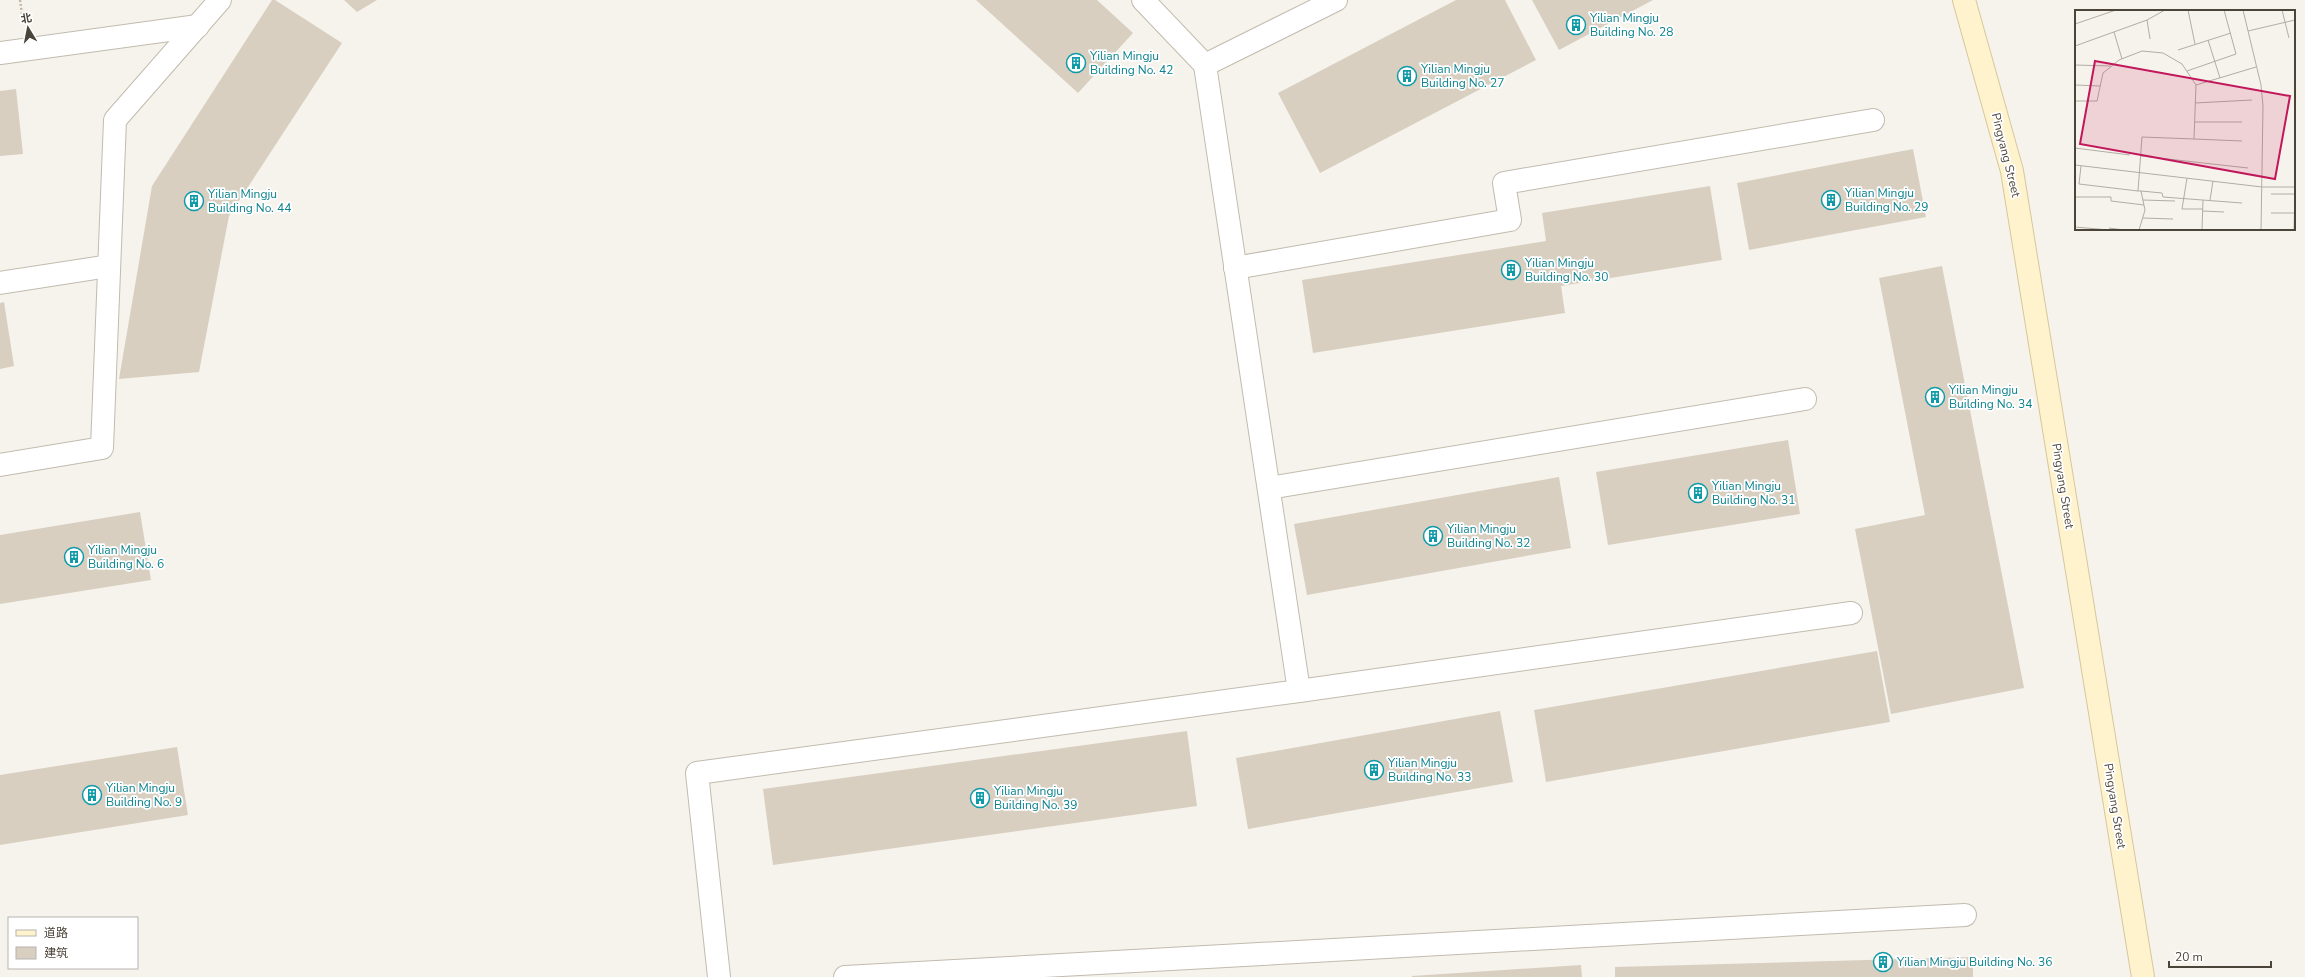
<svg xmlns="http://www.w3.org/2000/svg" width="2305" height="977" font-family="'Nunito Sans','Noto Sans SC',sans-serif">
<style>
.building{fill:#d8cfc1}
.lines{fill:none;stroke-linecap:round;stroke-linejoin:round}
.street-casing{stroke:#c2bbae;stroke-width:24}
.secondary-casing{stroke:#d6c79b;stroke-width:24}
.path{stroke:#c4b79f;stroke-width:2.5;stroke-dasharray:2 2;stroke-linecap:butt}
.street{stroke:#fff;stroke-width:22}
.secondary{stroke:#fff3cd;stroke-width:22}
.labels{text-anchor:middle;dominant-baseline:central;stroke-width:3.5;stroke-linejoin:round;paint-order:stroke}
.culture-label{font-size:12px;fill:#0d838f;stroke:#fff;text-anchor:start}
.street-label{font-size:12px;fill:#4b4439;stroke:#fff}
.inset-road{fill:none;stroke:#b2ada4;stroke-width:1}
.view{fill:#c2185b;fill-opacity:0.15;stroke:#c2185b;stroke-width:2}
.inset-edge{fill:none;stroke:#4b4439;stroke-width:2}
</style>
<rect width="100%" height="100%" fill="#f6f3ec"/>
<!-- building -->
<g class="building">
<polygon points="272,0 275,0 342,43 229,216 199,372 119,379 152,186"/>
<polygon points="344,0 377,0 357,12"/>
<polygon points="976,0 1097,0 1133,33 1078,93"/>
<polygon points="1456,0 1505,0 1536,60 1320,173 1278,93"/>
<polygon points="1532,0 1653,0 1559,50"/>
<polygon points="16,89 23,154 0,156 0,91"/>
<polygon points="1913,149 1926,217 1749,250 1737,183"/>
<polygon points="1710,186 1722,260 1561,286 1565,313 1313,353 1302,280 1546,241 1542,213"/>
<polygon points="1942,266 2024,688 1891,714 1855,529 1925,515 1879,278"/>
<polygon points="4,302 14,366 0,369 0,303"/>
<polygon points="1788,440 1800,514 1608,545 1596,472"/>
<polygon points="1559,477 1571,548 1307,595 1294,524"/>
<polygon points="140,512 151,580 0,604 0,535"/>
<polygon points="1877,651 1890,722 1546,782 1534,710"/>
<polygon points="1500,711 1513,782 1248,829 1236,758"/>
<polygon points="1187,731 1197,806 773,865 763,789"/>
<polygon points="177,747 188,815 0,845 0,775"/>
<polygon points="1973,957 1973,977 1615,977 1615,967"/>
<polygon points="1581,965 1582,977 1412,977 1412,976"/>
</g>
<g class="lines">
<defs>
<g id="street">
<polyline points="1143,0 1205,65 1336,0"/>
<polyline points="0,53 198,26"/>
<polyline points="1235,268 1510,220 1504,183 1873,120"/>
<polyline points="0,283 109,266"/>
<polyline points="0,465 102,448 115,120 220,0"/>
<polyline points="1269,488 1805,399"/>
<polyline points="1299,691 1851,613"/>
<polyline points="719,977 697,773 1299,691 1205,65"/>
<polyline points="845,977 1965,915"/>
</g>
<polyline id="secondary" points="1964,0 2012,171 2143,977"/>
</defs>
<!-- street casing -->
<use href="#street" class="street-casing"/>
<!-- secondary casing -->
<use href="#secondary" class="secondary-casing"/>
<!-- path -->
<polyline class="path" points="20,0 23,21"/>
<!-- street -->
<use href="#street" class="street"/>
<!-- secondary -->
<use href="#secondary" class="secondary"/>
</g>
<!-- icons -->
<defs>
<symbol id="building-ring" viewBox="-11 -11 22 22"><circle r="9.5" fill="#fff" stroke="#0f9aa8" stroke-width="1.5"/><path d="M-4-6H4V6H1V3H-1V6H-4ZM-2.5-4.3h1.7v1.8h-1.7ZM.8-4.3h1.7v1.8H.8ZM-2.5-1h1.7V.8h-1.7ZM.8-1h1.7V.8H.8Z" fill="#0f9aa8"/></symbol>
</defs>
<g fill-rule="evenodd">
<use href="#building-ring" x="1565" y="14" width="22" height="22"/>
<use href="#building-ring" x="1065" y="52" width="22" height="22"/>
<use href="#building-ring" x="1396" y="65" width="22" height="22"/>
<use href="#building-ring" x="1820" y="189" width="22" height="22"/>
<use href="#building-ring" x="183" y="190" width="22" height="22"/>
<use href="#building-ring" x="1500" y="259" width="22" height="22"/>
<use href="#building-ring" x="1924" y="386" width="22" height="22"/>
<use href="#building-ring" x="1687" y="482" width="22" height="22"/>
<use href="#building-ring" x="1422" y="525" width="22" height="22"/>
<use href="#building-ring" x="63" y="546" width="22" height="22"/>
<use href="#building-ring" x="1363" y="759" width="22" height="22"/>
<use href="#building-ring" x="81" y="784" width="22" height="22"/>
<use href="#building-ring" x="969" y="787" width="22" height="22"/>
<use href="#building-ring" x="1872" y="951" width="22" height="22"/>
</g>
<g class="labels">
<!-- culture labels -->
<g class="culture-label">
<text x="1590" y="18">Yilian Mingju<tspan x="1590" dy="14">Building No. 28</tspan></text>
<text x="1090" y="56">Yilian Mingju<tspan x="1090" dy="14">Building No. 42</tspan></text>
<text x="1421" y="69">Yilian Mingju<tspan x="1421" dy="14">Building No. 27</tspan></text>
<text x="1845" y="193">Yilian Mingju<tspan x="1845" dy="14">Building No. 29</tspan></text>
<text x="208" y="194">Yilian Mingju<tspan x="208" dy="14">Building No. 44</tspan></text>
<text x="1525" y="263">Yilian Mingju<tspan x="1525" dy="14">Building No. 30</tspan></text>
<text x="1949" y="390">Yilian Mingju<tspan x="1949" dy="14">Building No. 34</tspan></text>
<text x="1712" y="486">Yilian Mingju<tspan x="1712" dy="14">Building No. 31</tspan></text>
<text x="1447" y="529">Yilian Mingju<tspan x="1447" dy="14">Building No. 32</tspan></text>
<text x="88" y="550">Yilian Mingju<tspan x="88" dy="14">Building No. 6</tspan></text>
<text x="1388" y="763">Yilian Mingju<tspan x="1388" dy="14">Building No. 33</tspan></text>
<text x="106" y="788">Yilian Mingju<tspan x="106" dy="14">Building No. 9</tspan></text>
<text x="994" y="791">Yilian Mingju<tspan x="994" dy="14">Building No. 39</tspan></text>
<text x="1897" y="962">Yilian Mingju Building No. 36</text>
</g>
<!-- street labels -->
<g class="street-label">
<text transform="translate(2006 155) rotate(76)">Pingyang Street</text>
<text transform="translate(2063 486) rotate(81)">Pingyang Street</text>
<text transform="translate(2115 806) rotate(81)">Pingyang Street</text>
</g>
</g>
<!-- overview -->
<g transform="translate(2075 10)">
<rect width="220" height="220" fill="#f6f3ec"/>
<path class="inset-road" d="M113,0L120,34M168,0L186,75L188,96L186,220M207,0L214,28M72,10L90,0M0,14L41,0M173,21L220,10M39,22L47,49M133,30L145,68M0,36L72,10L75,29M103,40L156,23M0,55L36,56M112,61L161,44L149,0M0,75L25,76M0,91H22L28,63L44,50L67,41L88,43L107,54L121,75L181,57M120,93L177,90M120,112H167M119,129L167,131M0,138L55,145M66,146L173,158M0,155L187,177H220M6,156L4,174L63,181M112,168L107,199H128M66,181L87,183L88,187L167,193M196,184H220M0,187H36V191L69,195M68,190L100,191M135,190L138,171M128,201L149,202M196,203H219M68,208L98,209M0,217L34,220M34,218L49,220M64,220L70,200L66,181H63L67,127L119,129L121,75M127,220L128,190M219,220L220,178"/>
<path class="view" d="M20,51L215,86L200,169L5,134Z"/>
<rect width="220" height="220" class="inset-edge"/>
</g>
<!-- legend -->
<rect x="8" y="917" width="130" height="52" fill="#ffffff" stroke="#b7b4b0"/>
<rect x="16" y="930" width="20" height="6" fill="#fff3cd" stroke="#b7b4b0"/>
<text x="44" y="937" font-size="12" fill="#4b4439">道路</text>
<rect x="16" y="947" width="20" height="12" fill="#d8cfc1" stroke="#b7b4b0"/>
<text x="44" y="957" font-size="12" fill="#4b4439">建筑</text>
<!-- north arrow -->
<g transform="translate(28 28) rotate(350)" stroke="#ffffff" stroke-width="3" paint-order="stroke">
<path d="M0-3L7 15L0 10L-7 15Z" fill="#4b4439"/>
<text y="-6" font-size="11" font-weight="bold" text-anchor="middle" fill="#4b4439">北</text>
</g>
<!-- scale -->
<path d="M2169 961v6h102v-6" fill="none" stroke="#4b4439" stroke-width="2"/>
<text x="2175" y="961" font-size="12" fill="#4b4439" stroke="#ffffff" stroke-width="3" paint-order="stroke">20 m</text>
</svg>
